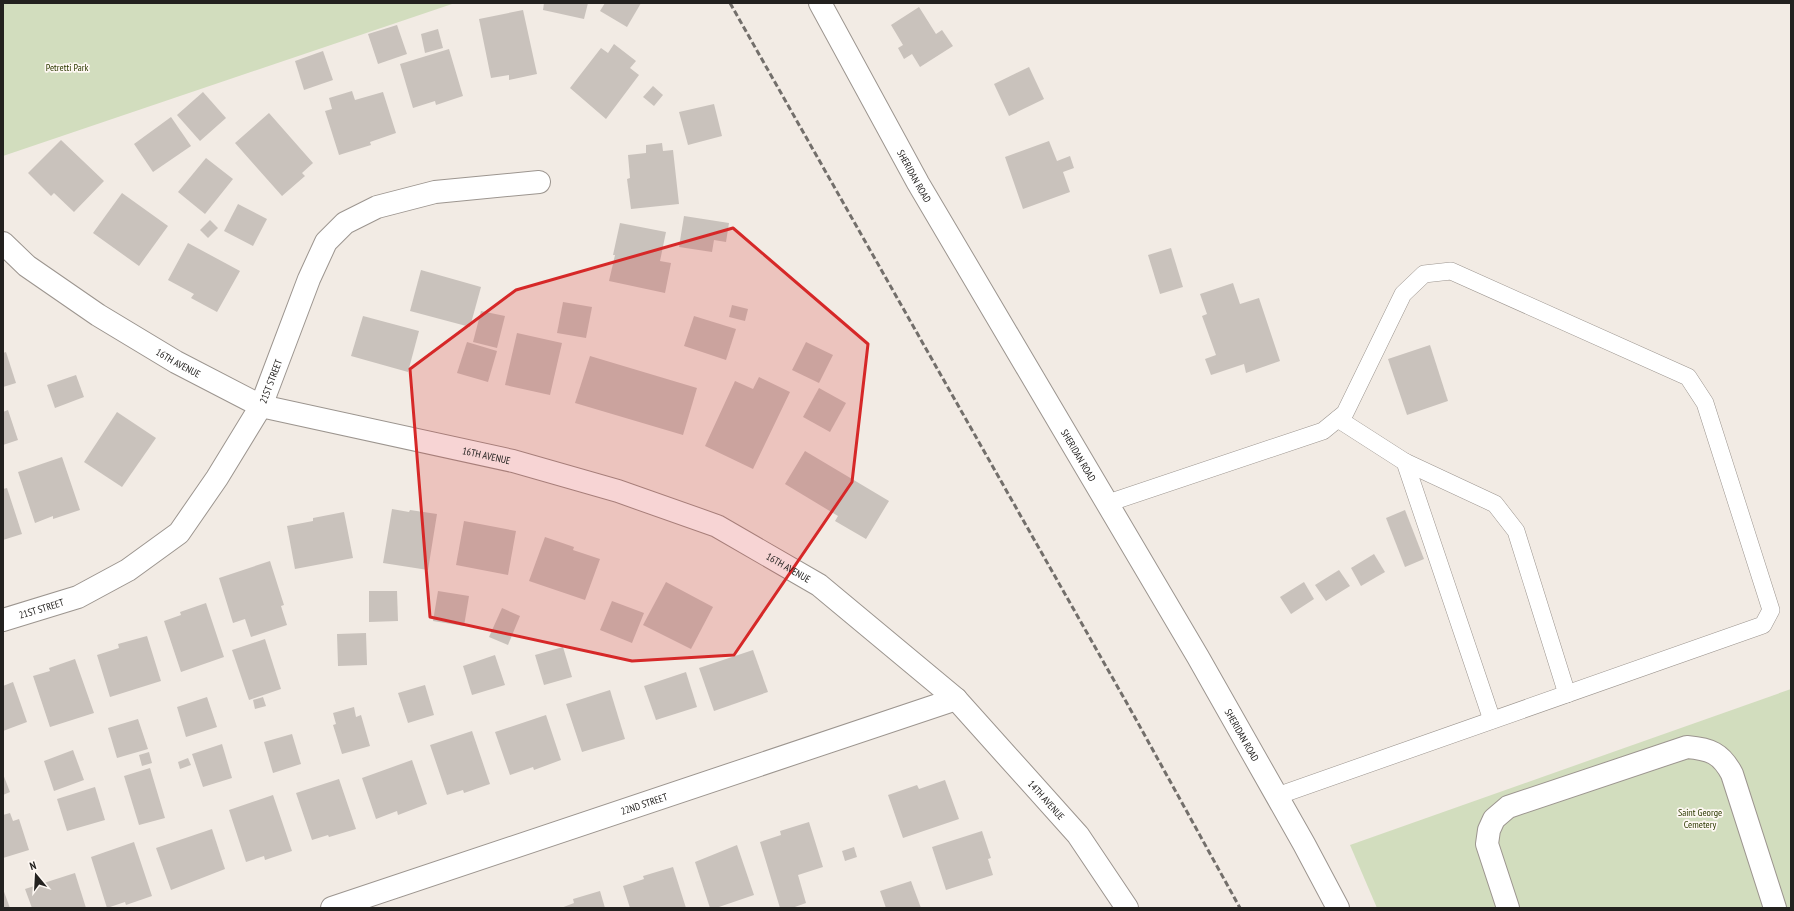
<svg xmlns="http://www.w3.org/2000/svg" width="1794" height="911" font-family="'PT Sans Narrow',sans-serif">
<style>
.green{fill:#d2ddbe}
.building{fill:#c9c2bc}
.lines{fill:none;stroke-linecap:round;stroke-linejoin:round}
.lane-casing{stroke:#9c958f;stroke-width:18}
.street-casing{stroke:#9c958f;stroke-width:24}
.secondary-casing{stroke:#9c958f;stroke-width:24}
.lane{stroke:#fff;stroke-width:17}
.street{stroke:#fff;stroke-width:22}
.secondary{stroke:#fff;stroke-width:22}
.rail{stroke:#736f6b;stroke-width:3;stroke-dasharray:6 3;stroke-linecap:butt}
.marked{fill:#d62828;fill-opacity:0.2;stroke:#d62828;stroke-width:3;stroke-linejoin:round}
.labels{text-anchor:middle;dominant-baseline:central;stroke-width:3.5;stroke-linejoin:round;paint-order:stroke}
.park-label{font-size:10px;fill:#2c3900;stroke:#fef8f3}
.street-label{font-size:10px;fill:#23211f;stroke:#fef8f3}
</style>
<rect width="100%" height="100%" fill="#f2ebe4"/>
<!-- green -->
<g class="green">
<polygon points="3,3 455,3 3,156"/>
<polygon points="1791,689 1791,908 1377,908 1350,845"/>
</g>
<!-- building -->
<g class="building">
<polygon points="544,3 588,3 584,19 543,10"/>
<polygon points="605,3 641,3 627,27 600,11"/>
<polygon points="919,7 936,34 942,30 953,46 920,67 912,54 904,59 898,48 903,45 891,25"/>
<polygon points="523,10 537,74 509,80 509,75 491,78 479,19"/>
<polygon points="397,25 407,54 378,64 368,34"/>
<polygon points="438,29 443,48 425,53 421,34"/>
<polygon points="614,44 636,61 630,68 639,75 606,119 570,88 601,48 608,53"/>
<polygon points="449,49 463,96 436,105 435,101 413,108 400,64"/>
<polygon points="323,51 333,80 304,90 295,61"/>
<polygon points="1029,67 1044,99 1009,116 994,84"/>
<polygon points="653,86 663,95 654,106 643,97"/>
<polygon points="352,91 355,100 383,92 396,133 370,142 371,145 339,155 325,111 332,109 329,98"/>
<polygon points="203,92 226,118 200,141 177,115"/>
<polygon points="714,104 722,136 688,145 679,112"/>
<polygon points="269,113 313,163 302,173 305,176 282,196 235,143"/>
<polygon points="171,117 191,146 153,172 134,144"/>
<polygon points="61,140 104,181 74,212 54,193 51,196 28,173"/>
<polygon points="1049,141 1057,161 1070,156 1074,168 1063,172 1070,192 1023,209 1005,157"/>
<polygon points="662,143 663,151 673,150 679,204 631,209 627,179 630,178 628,155 646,153 646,145"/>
<polygon points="206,158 233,179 205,214 178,192"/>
<polygon points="122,193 168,226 139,266 93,233"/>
<polygon points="238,204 267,219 253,246 224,231"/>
<polygon points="684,216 729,223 726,242 714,240 712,252 679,247"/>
<polygon points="210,220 218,228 208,238 200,230"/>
<polygon points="620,223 666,232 660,261 671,263 665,293 609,281 615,255 613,255"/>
<polygon points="188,243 240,271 217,312 191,298 194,294 168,280"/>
<polygon points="1171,248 1183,287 1160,294 1148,255"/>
<polygon points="421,270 481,287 470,327 410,311"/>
<polygon points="1233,283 1240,304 1259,298 1280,361 1246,373 1244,364 1211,375 1205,359 1216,355 1202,316 1207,314 1200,294"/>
<polygon points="563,302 592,307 586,338 557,333"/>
<polygon points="732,305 748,309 745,321 729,317"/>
<polygon points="481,311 505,316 497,348 473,342"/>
<polygon points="363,316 419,331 408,372 351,356"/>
<polygon points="694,316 736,329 726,360 684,346"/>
<polygon points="517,333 562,343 550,395 505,385"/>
<polygon points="467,342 497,351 488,382 457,373"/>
<polygon points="806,342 833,355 819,383 792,370"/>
<polygon points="1430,345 1448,401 1407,415 1388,359"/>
<polygon points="6,352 16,383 3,387 3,353"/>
<polygon points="590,356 697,388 683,435 575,403"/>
<polygon points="76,375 84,397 55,408 47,385"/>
<polygon points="759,377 790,392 753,469 705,446 735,381 753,389"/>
<polygon points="819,388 846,403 830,432 803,417"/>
<polygon points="8,410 18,440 3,445 3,412"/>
<polygon points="117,412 156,438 122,487 84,462"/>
<polygon points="805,451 889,501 866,539 835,521 838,516 785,484"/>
<polygon points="62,457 80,510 53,519 53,516 35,523 18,472"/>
<polygon points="7,488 22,534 3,540 3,489"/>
<polygon points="392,509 409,512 410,510 437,514 428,570 383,563"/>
<polygon points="1405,510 1424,559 1405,567 1386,518"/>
<polygon points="344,512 353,558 295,569 287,526 313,521 313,518"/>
<polygon points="464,521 516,531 508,575 456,565"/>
<polygon points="545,537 574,547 573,550 600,559 585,600 529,581"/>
<polygon points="1374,554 1385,572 1361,586 1351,568"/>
<polygon points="270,561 284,605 281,606 287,625 251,637 245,619 233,623 219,578"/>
<polygon points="1339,570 1350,586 1326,601 1315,585"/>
<polygon points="666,582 713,607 691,649 643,625"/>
<polygon points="1304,582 1314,599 1291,614 1280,597"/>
<polygon points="369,591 397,591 398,621 369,622"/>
<polygon points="438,591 469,596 464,626 433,621"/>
<polygon points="612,601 644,613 632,643 600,630"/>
<polygon points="206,603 224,657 181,672 164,621 181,615 180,612"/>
<polygon points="502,608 520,616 508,645 489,637"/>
<polygon points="366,633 367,665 338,666 337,634"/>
<polygon points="147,636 161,681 110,697 97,655 119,648 118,644"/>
<polygon points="265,639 281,689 249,700 232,650"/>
<polygon points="563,647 572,677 544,685 535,655"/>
<polygon points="753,650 768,692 714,711 699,668"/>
<polygon points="495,655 505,685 472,695 463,666"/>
<polygon points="75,659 94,713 50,727 33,676 50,671 49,668"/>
<polygon points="686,672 697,707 656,720 644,686"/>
<polygon points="13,682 27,722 3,731 3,686"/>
<polygon points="425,685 434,715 408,723 398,693"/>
<polygon points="610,690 625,739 582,752 566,704"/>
<polygon points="207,697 217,727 186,737 177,707"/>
<polygon points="263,697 266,706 255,709 253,700"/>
<polygon points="354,707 356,717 361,715 370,746 342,754 333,725 336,724 333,713"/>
<polygon points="546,715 561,760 534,770 533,767 510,775 495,732"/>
<polygon points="138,719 148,749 117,758 108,728"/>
<polygon points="472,731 490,784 464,793 463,790 447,795 430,745"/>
<polygon points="292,734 301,764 273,773 264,742"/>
<polygon points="222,744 232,778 203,787 192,754"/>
<polygon points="73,750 84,780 54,791 44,761"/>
<polygon points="149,752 152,763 142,766 139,755"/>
<polygon points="188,758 191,765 180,769 178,762"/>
<polygon points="412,760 427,804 398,815 397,811 376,819 362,778"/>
<polygon points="150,768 165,818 139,825 124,776"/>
<polygon points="3,774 10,792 3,795"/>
<polygon points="339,779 356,829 329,837 328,835 312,840 296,793"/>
<polygon points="945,780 959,819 903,838 888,795 917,785 919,789"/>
<polygon points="95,787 105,820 67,831 57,799"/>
<polygon points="273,795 292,851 265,860 264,856 246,862 229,810"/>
<polygon points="10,813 13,821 19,819 29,850 3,858 3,815"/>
<polygon points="809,822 823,867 798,875 806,903 792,908 780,908 760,842 781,835 780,831"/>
<polygon points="212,829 225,869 171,890 156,848"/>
<polygon points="982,831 991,858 988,859 993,875 946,890 932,847"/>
<polygon points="134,842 152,896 126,905 125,902 107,908 91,857"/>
<polygon points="737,845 754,895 716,908 710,908 695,862"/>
<polygon points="854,847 857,857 845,861 842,851"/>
<polygon points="673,867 686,908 630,908 623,886 644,879 643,876"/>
<polygon points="75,873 86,908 32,908 25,889"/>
<polygon points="911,881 921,908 886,908 880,891"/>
<polygon points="3,889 10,908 3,908"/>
<polygon points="600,891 605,908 561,908 574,903 573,899"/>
</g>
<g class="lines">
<defs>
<g id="lane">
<polyline points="1338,419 1405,462 1492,720"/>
<polyline points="1405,462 1495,504 1516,531 1567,694"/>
<polyline points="1108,503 1323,431 1345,413 1403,294 1424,274 1451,271 1688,377 1705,403 1771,610 1763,625 1277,796"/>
</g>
<g id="street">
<path id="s1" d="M3,243L27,266L98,315L176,362L261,406L513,461L618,491L717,526L819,585L956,699L1078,835L1127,908"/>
<path id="s2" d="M3,620L78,597L128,570L179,533L217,478L261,406L309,279L326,242L345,223L377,207L435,192L539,182"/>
<path id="s3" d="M332,908L956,699"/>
<path d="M1508,908L1487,844L1489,830L1494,819L1508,807L1687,747C1710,749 1721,753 1732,774L1775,908"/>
</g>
<g id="secondary">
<path id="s4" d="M820,3L918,183L1198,657L1304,844L1338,908"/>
</g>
</defs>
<!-- lane casing -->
<use href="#lane" class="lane-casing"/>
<!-- street casing -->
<use href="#street" class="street-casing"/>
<!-- secondary casing -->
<use href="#secondary" class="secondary-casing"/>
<!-- lane -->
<use href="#lane" class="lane"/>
<!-- street -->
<use href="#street" class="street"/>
<!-- secondary -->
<use href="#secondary" class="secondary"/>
<!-- rail -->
<polyline class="rail" points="730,3 1133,714 1240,908"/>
</g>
<!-- marked area -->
<path class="marked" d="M733,228L868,344L852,482L734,655L632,661L430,617L410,369L516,290Z"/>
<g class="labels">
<!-- park labels -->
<g class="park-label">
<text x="67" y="67">Petretti Park</text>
<text x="1700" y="812">Saint George<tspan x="1700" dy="12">Cemetery</tspan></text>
</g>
<!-- street labels -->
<g class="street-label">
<text stroke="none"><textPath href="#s4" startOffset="197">SHERIDAN ROAD</textPath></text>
<text stroke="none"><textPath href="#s1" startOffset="213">16TH AVENUE</textPath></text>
<text stroke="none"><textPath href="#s2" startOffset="376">21ST STREET</textPath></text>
<text stroke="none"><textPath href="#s1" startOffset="537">16TH AVENUE</textPath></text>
<text stroke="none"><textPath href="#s4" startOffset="521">SHERIDAN ROAD</textPath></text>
<text stroke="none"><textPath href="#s1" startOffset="861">16TH AVENUE</textPath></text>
<text stroke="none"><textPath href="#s2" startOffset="40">21ST STREET</textPath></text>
<text stroke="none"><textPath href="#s4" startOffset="845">SHERIDAN ROAD</textPath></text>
<text stroke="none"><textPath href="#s1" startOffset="1210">14TH AVENUE</textPath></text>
<text stroke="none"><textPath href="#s3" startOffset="329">22ND STREET</textPath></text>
</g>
</g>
<!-- border -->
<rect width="1794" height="911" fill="none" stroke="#23211f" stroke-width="8"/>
<!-- north arrow -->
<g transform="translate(36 875) rotate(342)" stroke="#fef8f3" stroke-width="3" paint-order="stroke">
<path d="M0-3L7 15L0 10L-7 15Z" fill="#23211f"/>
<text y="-6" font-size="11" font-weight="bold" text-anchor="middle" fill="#23211f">N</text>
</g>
</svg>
